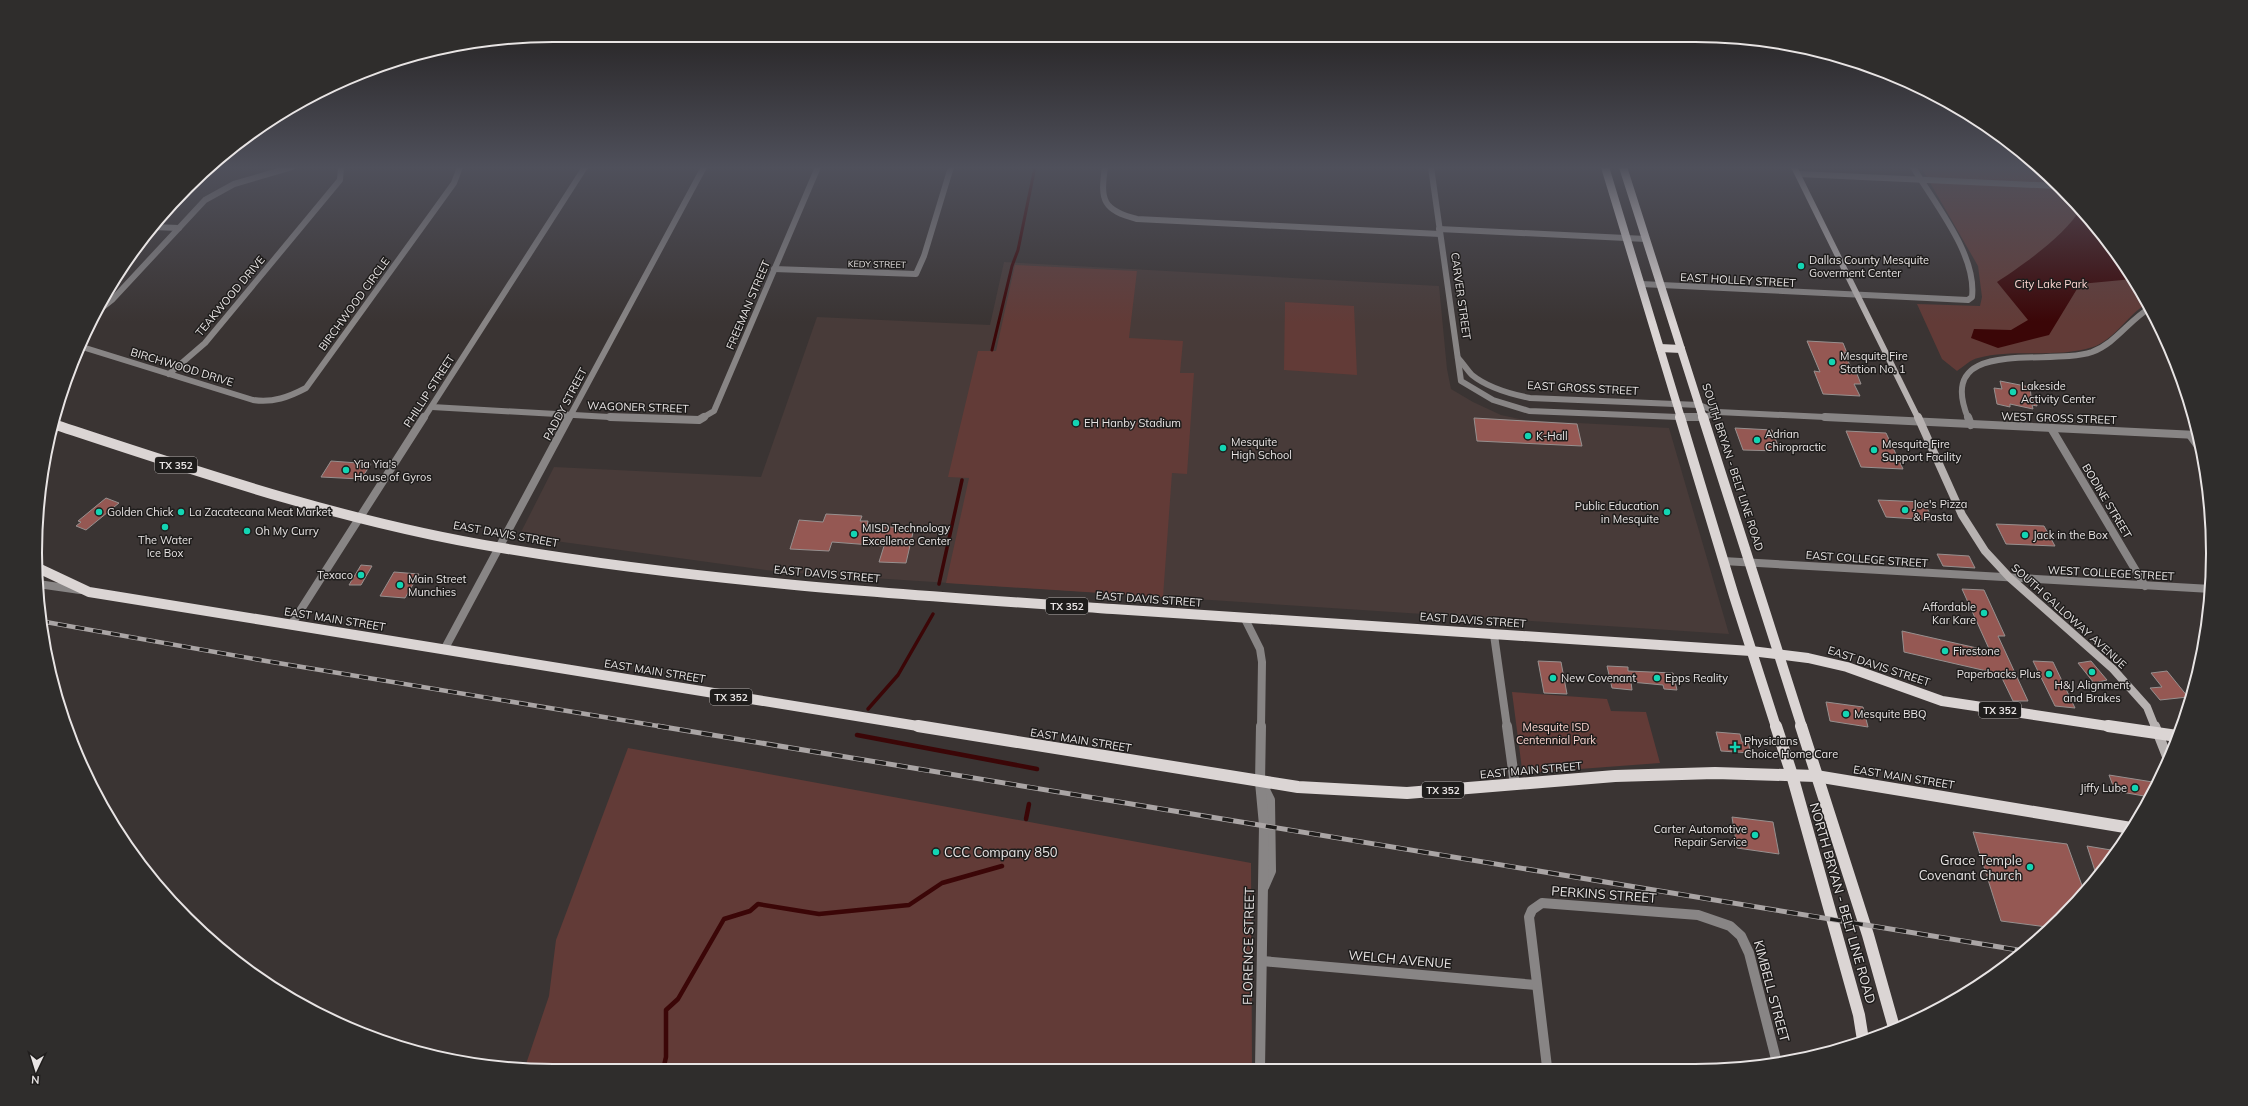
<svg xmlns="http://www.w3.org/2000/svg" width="2248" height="1106" font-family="Mulish,sans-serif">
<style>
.built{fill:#483b39}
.green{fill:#623b37}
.water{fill:#3b0607}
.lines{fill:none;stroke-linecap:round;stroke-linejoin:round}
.stream-far2{stroke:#3b0607;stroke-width:3}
.stream-far1{stroke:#3b0607;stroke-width:3.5}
.stream{stroke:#3b0607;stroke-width:4.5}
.building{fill:#955853;stroke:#97908f}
.minor-far2{stroke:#888585;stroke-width:6}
.minor-far1{stroke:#888585;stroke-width:8}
.minor{stroke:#888585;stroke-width:10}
.tertiary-far1{stroke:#888585;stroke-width:6}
.tertiary{stroke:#888585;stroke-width:8}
.secondary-far2{stroke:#b7b2b1;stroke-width:6}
.secondary-far1{stroke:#b7b2b1;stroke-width:8}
.secondary{stroke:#b7b2b1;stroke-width:10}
.primary-far2{stroke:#dbd5d4;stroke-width:8}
.primary-far1{stroke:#dbd5d4;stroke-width:10}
.primary{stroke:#dbd5d4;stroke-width:12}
.rail-far1-casing{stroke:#aaa5a5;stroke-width:4.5}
.rail-casing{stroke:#aaa5a5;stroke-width:5}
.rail-far1{stroke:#1f1d1c;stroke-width:3;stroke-dasharray:9;stroke-linecap:butt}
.rail{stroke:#1f1d1c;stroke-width:3.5;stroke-dasharray:11;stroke-linecap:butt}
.poi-dot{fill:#13d5b3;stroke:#1f1d1c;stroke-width:1.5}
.labels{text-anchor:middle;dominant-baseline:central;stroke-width:3;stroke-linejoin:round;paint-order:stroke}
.far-street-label{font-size:9px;fill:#e8e4e4;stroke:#1f1d1c}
.shield{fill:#1f1d1c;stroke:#aca8a8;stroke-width:1}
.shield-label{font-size:10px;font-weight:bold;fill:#e8e4e4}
.poi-label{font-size:11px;fill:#e8e4e4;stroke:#1f1d1c;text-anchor:start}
.street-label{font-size:11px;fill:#e8e4e4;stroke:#1f1d1c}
.park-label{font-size:11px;fill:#fdd6d1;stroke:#1f1d1c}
.near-poi-label{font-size:13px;fill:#e8e4e4;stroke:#1f1d1c;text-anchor:start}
.near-street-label{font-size:13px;fill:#e8e4e4;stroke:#1f1d1c}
.rim{fill:none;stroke:#e8e4e4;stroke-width:2}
</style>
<rect width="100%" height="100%" fill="#3a3433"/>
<!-- built -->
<polygon class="built" points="1004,262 1439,286 1447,369 1451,389 1473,402 1501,415 1524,420 1669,428 1729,634 781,572 519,536 554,467 761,477 817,317 990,325"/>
<!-- green -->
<g class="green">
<path d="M1921,167H2037L2084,211L2143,294L2148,304C2132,309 2115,340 2093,347C2055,359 2015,348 1978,358C1971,359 1963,367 1957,371L1942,359L1917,304L1980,306L1982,297L1978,266Z"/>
<polygon points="1015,265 1137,271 1129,338 1183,341 1180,373 1194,373 1187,474 1172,473 1163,597 946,583 969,478 948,477 978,351 996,351"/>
<polygon points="1285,302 1354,306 1357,375 1284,370"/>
<polygon points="1512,692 1607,699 1611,711 1646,712 1660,763 1526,773 1522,769"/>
<polygon points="628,748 1251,863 1252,1068 524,1070 549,996 556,940"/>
</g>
<!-- water -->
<path class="water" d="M2081,208L2133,279L2080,284L2049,335L1998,348L1971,338L1974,329L2011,330L2028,320L1997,282C2023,265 2066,235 2081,208Z"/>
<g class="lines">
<!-- stream-far2 -->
<polyline class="stream-far2" points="992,350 1012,266 1018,250 1035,167"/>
<!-- stream-far1 -->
<g class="stream-far1">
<polyline points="939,584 962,480"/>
<polyline points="868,709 898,675 933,614"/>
</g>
<!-- stream -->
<g class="stream">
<polyline points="857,735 1037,769"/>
<polyline points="1026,819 1029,804"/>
<polyline points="663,1070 666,1057 666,1010 678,999 724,919 750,911 758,904 819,914 909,905 942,883 1002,866"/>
</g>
</g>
<!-- building -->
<g class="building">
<polygon points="1807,341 1843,343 1847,353 1844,352 1854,374 1857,374 1861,384 1854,384 1860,396 1823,394 1814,371 1820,372"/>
<polygon points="2000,381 2030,387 2031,396 2036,397 2037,406 2032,405 2033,409 2010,404 2010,407 1997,404 1994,388 2002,389"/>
<polygon points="1474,418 1577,424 1582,446 1477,441"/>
<polygon points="1735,428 1772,430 1780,451 1743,450"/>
<polygon points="1846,431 1886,433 1903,469 1861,467"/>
<polygon points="331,461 371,464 361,479 321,477"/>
<polygon points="106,498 119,503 86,530 76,526 81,522 78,521"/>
<polygon points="1878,500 1924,502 1933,520 1886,517"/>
<polygon points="826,514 862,516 860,521 868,521 867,526 914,528 906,563 879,562 884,546 832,542 829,551 790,549 799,520 823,522"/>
<polygon points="1996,524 2044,526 2055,546 2006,544"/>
<polygon points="1937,554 1969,556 1975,568 1943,566"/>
<polygon points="361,565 372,566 361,585 349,585"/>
<polygon points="394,572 419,574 405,598 380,596"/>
<polygon points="1962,589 1984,590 2005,636 1998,636 2028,701 2013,701 2000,674 1904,652 1902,631 1990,651"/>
<polygon points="1538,661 1561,662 1567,694 1544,693"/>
<polygon points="2033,661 2053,662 2075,708 2055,706"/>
<polygon points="2091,661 2107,680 2094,683 2078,663"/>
<polygon points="1607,666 1628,667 1628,671 1673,673 1677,690 1664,689 1663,685 1631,682 1632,690 1612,688"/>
<polygon points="2167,671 2188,697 2160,700 2150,688 2162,687 2151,673"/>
<polygon points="1826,702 1863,707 1868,727 1830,721"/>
<polygon points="1716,732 1740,734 1742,742 1748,742 1751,753 1721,751"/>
<polygon points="2109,775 2159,783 2150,797 2115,791"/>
<polygon points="1732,817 1773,822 1779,854 1737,848"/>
<polygon points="1973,832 2067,844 2084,891 2047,927 2001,921"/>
<polygon points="2087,846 2117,851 2106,869 2097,877"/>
</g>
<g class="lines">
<!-- minor-far2 -->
<g class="minor-far2">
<path d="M1105,167C1100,201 1103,210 1137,219L1440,234"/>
<polyline points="1798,174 2057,186"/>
<polyline points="152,227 179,228"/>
<polyline points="1439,229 1646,239"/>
<polyline points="774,269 916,274 924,256 951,167"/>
<path d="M1641,284L1968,300L1972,297C1977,254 1934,203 1913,167"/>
<polyline points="98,311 112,300 205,200 234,184 292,167"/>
<path d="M79,346L253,400C273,403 289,397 306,388L454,183L460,167"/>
<polyline points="169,374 205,343 340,180 341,167"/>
<polyline points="432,407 627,418"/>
<polyline points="1718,412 1846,418"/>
<polyline points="424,418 585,167"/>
<polyline points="569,418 704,167"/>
<polyline points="702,418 714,411 818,167"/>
<path d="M1968,418C1934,335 2049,367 2092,352C2116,343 2129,320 2150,308"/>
</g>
<!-- minor-far1 -->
<g class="minor-far1">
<polyline points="610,417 699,420 704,417"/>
<polyline points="1825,417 2197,435"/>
<polyline points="1968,417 1971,425"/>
<polyline points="2051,428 2145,586"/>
<polyline points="2190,435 2200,449"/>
<polyline points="1723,561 2211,589"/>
<polyline points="1245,619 1260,649 1262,662 1261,727"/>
<polyline points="291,625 424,417"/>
<polyline points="1494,635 1507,727"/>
<polyline points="444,650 569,417"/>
</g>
<!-- minor -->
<g class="minor">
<polyline points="1507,726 1515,785"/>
<polyline points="1262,784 1270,800 1271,871 1264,887"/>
<polyline points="1262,961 1536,985"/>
<polyline points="1547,1067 1529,917 1532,910 1542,903 1698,915 1730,926 1741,936 1749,953 1777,1063"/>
<polyline points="1260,1068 1264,825 1260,782 1261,726"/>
</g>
<!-- tertiary-far1 -->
<g class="tertiary-far1">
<polyline points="1431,167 1461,381 1493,400 1529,411 1703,418 1718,412"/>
<path d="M1458,358C1463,363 1467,370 1472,375C1488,388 1510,394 1530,398L1699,405L1718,412"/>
</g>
<!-- tertiary -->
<g class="tertiary">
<polyline points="1682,417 1705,417"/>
<polyline points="38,584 80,590"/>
</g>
<!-- secondary-far2 -->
<polyline class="secondary-far2" points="1794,167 1918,418"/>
<!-- secondary-far1 -->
<polyline class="secondary-far1" points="1918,417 1962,515 1985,551 2010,578 2113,669 2147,707 2155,727"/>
<!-- secondary -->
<polyline class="secondary" points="2155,726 2168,759"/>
<!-- primary-far2 -->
<g class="primary-far2">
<polyline points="1605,167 1681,418"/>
<polyline points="1623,167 1703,418"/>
<polyline points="1660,348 1681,349"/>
</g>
<!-- primary-far1 -->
<g class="primary-far1">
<polyline points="1680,417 1734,596 1776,727"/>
<polyline points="1703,417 1802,727"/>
<path d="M53,424C201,473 348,523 502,548C704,582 909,595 1113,609C1326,623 1538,637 1751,651L1808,658L1847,667L1942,701L2114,727"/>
<polyline points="38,568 89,592 924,727"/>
</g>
<!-- primary -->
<g class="primary">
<polyline points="918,726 1298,787 1407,793 1615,776 1715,773 1816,776 2131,828"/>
<polyline points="1776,726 1792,775 1859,1015 1863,1040"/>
<polyline points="1801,726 1868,935 1895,1031"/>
<polyline points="2108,726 2177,736"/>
</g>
<defs>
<polyline id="rail-far1" points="40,621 266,661 664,727"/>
<polyline id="rail" points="658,726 2024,951"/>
</defs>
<!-- rail-far1 casing -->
<use href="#rail-far1" class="rail-far1-casing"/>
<!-- rail casing -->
<use href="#rail" class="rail-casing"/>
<!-- rail-far1 -->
<use href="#rail-far1" class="rail-far1"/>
<!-- rail -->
<use href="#rail" class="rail"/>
</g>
<!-- sky -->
<linearGradient id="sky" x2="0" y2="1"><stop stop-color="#201d1c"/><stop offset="0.52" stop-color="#4f505b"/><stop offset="1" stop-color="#4f505b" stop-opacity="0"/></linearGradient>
<rect width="2248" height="322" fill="url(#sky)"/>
<!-- markers -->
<g class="poi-dot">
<circle cx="1801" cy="266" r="4"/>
<circle cx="1832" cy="362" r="4"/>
<circle cx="2013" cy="392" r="4"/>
<circle cx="1076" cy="423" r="4"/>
<circle cx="1528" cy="436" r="4"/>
<circle cx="1757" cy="440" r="4"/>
<circle cx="1223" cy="448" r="4"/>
<circle cx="1874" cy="450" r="4"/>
<circle cx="346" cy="470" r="4"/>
<circle cx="1905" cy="510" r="4"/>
<circle cx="99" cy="512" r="4"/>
<circle cx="181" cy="512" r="4"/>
<circle cx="1667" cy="512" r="4"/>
<circle cx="165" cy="527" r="4"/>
<circle cx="247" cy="531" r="4"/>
<circle cx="854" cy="534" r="4"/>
<circle cx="2025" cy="535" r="4"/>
<circle cx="361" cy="575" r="4"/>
<circle cx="400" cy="585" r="4"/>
<circle cx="1984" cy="613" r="4"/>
<circle cx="1945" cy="651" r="4"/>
<circle cx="2092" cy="672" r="4"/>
<circle cx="2049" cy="674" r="4"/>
<circle cx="1553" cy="678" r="4"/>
<circle cx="1657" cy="678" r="4"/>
<circle cx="1846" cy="714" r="4"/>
<path d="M1733 741h4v4h4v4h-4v4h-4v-4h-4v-4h4z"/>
<circle cx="2135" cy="788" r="4"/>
<circle cx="1755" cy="835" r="4"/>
<circle cx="936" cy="852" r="4"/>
<circle cx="2030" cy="867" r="4"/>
</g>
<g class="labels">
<!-- far-street labels -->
<g class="far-street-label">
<text transform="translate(877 264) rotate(1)">KEDY STREET</text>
</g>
<!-- shield labels -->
<g class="shield">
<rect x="155" y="457" width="42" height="16" rx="3"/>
<rect x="1046" y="598" width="42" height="16" rx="3"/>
<rect x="710" y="689" width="42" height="16" rx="3"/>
<rect x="1979" y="702" width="42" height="16" rx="3"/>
<rect x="1422" y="782" width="42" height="16" rx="3"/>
</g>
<g class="shield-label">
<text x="176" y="465">TX 352</text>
<text x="1067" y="606">TX 352</text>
<text x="731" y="697">TX 352</text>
<text x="2000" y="710">TX 352</text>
<text x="1443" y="790">TX 352</text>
</g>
<!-- poi labels -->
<g class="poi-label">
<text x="1809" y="260">Dallas County Mesquite<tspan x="1809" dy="13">Goverment Center</tspan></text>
<text x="1840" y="356">Mesquite Fire<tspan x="1840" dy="13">Station No. 1</tspan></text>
<text x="2021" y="386">Lakeside<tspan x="2021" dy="13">Activity Center</tspan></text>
<text x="1084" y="423">EH Hanby Stadium</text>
<text x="1765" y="434">Adrian<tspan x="1765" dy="13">Chiropractic</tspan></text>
<text x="1536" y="436">K-Hall</text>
<text x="1231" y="442">Mesquite<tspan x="1231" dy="13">High School</tspan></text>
<text x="1882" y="444">Mesquite Fire<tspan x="1882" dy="13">Support Facility</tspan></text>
<text x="354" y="464">Yia Yia's<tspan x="354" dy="13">House of Gyros</tspan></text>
<text x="1913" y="504">Joe's Pizza<tspan x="1913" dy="13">&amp; Pasta</tspan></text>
<text x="1659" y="506" text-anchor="end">Public Education<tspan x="1659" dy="13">in Mesquite</tspan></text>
<text x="107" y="512">Golden Chick</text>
<text x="189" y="512">La Zacatecana Meat Market</text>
<text x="862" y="528">MISD Technology<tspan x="862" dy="13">Excellence Center</tspan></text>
<text x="255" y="531">Oh My Curry</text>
<text x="2033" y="535">Jack in the Box</text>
<text x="165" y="540" text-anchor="middle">The Water<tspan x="165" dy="13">Ice Box</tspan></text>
<text x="353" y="575" text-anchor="end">Texaco</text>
<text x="408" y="579">Main Street<tspan x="408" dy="13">Munchies</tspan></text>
<text x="1976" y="607" text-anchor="end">Affordable<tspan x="1976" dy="13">Kar Kare</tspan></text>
<text x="1953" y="651">Firestone</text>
<text x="2041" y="674" text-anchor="end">Paperbacks Plus</text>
<text x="1561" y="678">New Covenant</text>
<text x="1665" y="678">Epps Reality</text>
<text x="2092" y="685" text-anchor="middle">H&amp;J Alignment<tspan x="2092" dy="13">and Brakes</tspan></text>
<text x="1854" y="714">Mesquite BBQ</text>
<text x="1744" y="741">Physicians<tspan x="1744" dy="13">Choice Home Care</tspan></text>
<text x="2127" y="788" text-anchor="end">Jiffy Lube</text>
<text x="1747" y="829" text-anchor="end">Carter Automotive<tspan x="1747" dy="13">Repair Service</tspan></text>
</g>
<!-- street labels -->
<g class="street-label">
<text transform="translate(1738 280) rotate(3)">EAST HOLLEY STREET</text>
<text transform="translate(230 296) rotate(-50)">TEAKWOOD DRIVE</text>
<text transform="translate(1461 296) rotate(82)">CARVER STREET</text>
<text transform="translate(354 304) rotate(-54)">BIRCHWOOD CIRCLE</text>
<text transform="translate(748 305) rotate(-67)">FREEMAN STREET</text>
<text transform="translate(182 367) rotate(17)">BIRCHWOOD DRIVE</text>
<text transform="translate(1583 388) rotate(3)">EAST GROSS STREET</text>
<text transform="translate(429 391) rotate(-57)">PHILLIP STREET</text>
<text transform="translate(565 404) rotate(-62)">PADDY STREET</text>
<text transform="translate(638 407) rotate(2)">WAGONER STREET</text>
<text transform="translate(2059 418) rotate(2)">WEST GROSS STREET</text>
<text transform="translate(1733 467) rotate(72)">SOUTH BRYAN - BELT LINE ROAD</text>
<text transform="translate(2107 501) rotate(59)">BODINE STREET</text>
<text transform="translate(506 534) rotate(10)">EAST DAVIS STREET</text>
<text transform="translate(1867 559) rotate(4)">EAST COLLEGE STREET</text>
<text transform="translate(2111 573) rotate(3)">WEST COLLEGE STREET</text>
<text transform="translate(827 574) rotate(5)">EAST DAVIS STREET</text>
<text transform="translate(1149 599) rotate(4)">EAST DAVIS STREET</text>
<text transform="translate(2069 616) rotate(42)">SOUTH GALLOWAY AVENUE</text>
<text transform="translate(335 619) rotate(9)">EAST MAIN STREET</text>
<text transform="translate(1473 620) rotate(4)">EAST DAVIS STREET</text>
<text transform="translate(1879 666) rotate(18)">EAST DAVIS STREET</text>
<text transform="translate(655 671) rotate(9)">EAST MAIN STREET</text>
<text transform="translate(1081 740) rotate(9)">EAST MAIN STREET</text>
<text transform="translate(1531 770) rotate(-5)">EAST MAIN STREET</text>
<text transform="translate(1904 777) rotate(9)">EAST MAIN STREET</text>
</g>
<!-- park labels -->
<g class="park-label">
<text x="2051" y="284">City Lake Park</text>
<text x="1556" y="727">Mesquite ISD<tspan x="1556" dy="13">Centennial Park</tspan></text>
</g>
<!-- near-poi labels -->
<g class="near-poi-label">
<text x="944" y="852">CCC Company 850</text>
<text x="2022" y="860" text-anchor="end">Grace Temple<tspan x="2022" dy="15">Covenant Church</tspan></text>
</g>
<!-- near-street labels -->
<g class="near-street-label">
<text transform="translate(1604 894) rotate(4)">PERKINS STREET</text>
<text transform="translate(1843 903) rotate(74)">NORTH BRYAN - BELT LINE ROAD</text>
<text transform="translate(1248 946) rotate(-89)">FLORENCE STREET</text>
<text transform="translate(1400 959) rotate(5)">WELCH AVENUE</text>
<text transform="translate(1772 991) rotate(75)">KIMBELL STREET</text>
</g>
</g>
<!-- crop -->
<path d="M0 0H2248V1106H0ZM553 42H1695A511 511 0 0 1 2206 553V553A511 511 0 0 1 1695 1064H553A511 511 0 0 1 42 553V553A511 511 0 0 1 553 42Z" fill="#2f2d2c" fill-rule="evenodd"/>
<path class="rim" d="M553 42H1695A511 511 0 0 1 2206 553V553A511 511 0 0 1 1695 1064H553A511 511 0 0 1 42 553V553A511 511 0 0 1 553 42Z"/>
<!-- north arrow -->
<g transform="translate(36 1070) rotate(184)" stroke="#1f1d1c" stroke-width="3" paint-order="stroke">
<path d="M0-3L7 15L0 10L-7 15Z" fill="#e8e4e4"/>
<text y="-6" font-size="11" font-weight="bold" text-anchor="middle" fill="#e8e4e4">N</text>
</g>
</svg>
